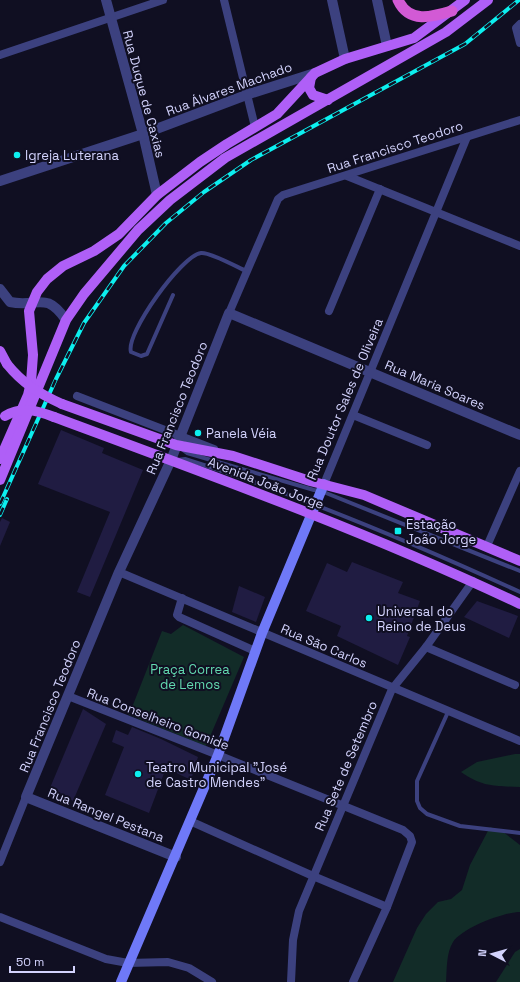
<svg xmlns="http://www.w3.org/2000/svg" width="520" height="982" font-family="'Space Grotesk',sans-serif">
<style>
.green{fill:#122c28}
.building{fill:#201c42}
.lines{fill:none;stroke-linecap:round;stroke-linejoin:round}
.service{stroke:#3c417f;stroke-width:4}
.minor{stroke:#3c417f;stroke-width:8}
.tertiary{stroke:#3c417f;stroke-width:10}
.secondary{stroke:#6f79f8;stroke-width:10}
.primary{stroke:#af5ff7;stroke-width:10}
.trunk{stroke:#d25ad5;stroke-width:11}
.rail-casing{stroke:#0cefef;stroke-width:4}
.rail{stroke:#100f22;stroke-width:2.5;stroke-dasharray:8;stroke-linecap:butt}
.primary-bridge{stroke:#af5ff7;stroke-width:10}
.poi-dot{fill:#0cefef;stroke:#100f22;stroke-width:1.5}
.labels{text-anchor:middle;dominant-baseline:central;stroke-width:4;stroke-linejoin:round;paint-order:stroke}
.street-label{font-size:13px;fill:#d3d3fd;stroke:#100f22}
.poi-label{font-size:13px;fill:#d3d3fd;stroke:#100f22;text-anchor:start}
.park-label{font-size:13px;fill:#62d9af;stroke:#100f22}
</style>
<rect width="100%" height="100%" fill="#100f22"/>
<!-- green -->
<g class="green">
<polygon points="183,625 244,657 206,746 129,715 162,631 171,634"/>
<path d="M515,754H520V787C495,786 482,787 461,772L477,762Z"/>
<path d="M490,827L502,831L520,845V912C503,912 462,928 453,942C446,953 447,970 446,982H393L417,928L426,914L438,902L451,899L462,890L470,865Z"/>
<polygon points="520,949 520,982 496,982 515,952"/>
</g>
<!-- building -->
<g class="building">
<polygon points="61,430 104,448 102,453 143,470 90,597 77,592 110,512 38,484"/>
<polygon points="2,518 10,522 0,546 0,522"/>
<polygon points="352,562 403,582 398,593 420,601 407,636 410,637 398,665 337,636 341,626 306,611 327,563 347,572"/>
<polygon points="239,586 265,597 256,622 232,612"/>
<polygon points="477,601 518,616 509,638 464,617"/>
<polygon points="83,709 106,724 73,801 50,788"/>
<polygon points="132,727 161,739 198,757 191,780 166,768 149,813 105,795 124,747 112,742 116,730 128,735"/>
</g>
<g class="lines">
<!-- service -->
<g class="service">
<path d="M173,295L147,354L141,356L131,352C125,334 182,255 201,253C210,252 237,267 246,271"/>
<polyline points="183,450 187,453 314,490 321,491 520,571"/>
<path d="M177,460L185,459C300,495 411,542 520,592"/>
<polyline points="448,712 417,781 417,801 420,808 427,814 460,826 520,833"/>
</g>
<!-- minor -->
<g class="minor">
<polyline points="224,0 255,127"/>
<polyline points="520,24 516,28 520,43"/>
<polyline points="0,55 163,0"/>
<polyline points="347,176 520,246"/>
<polyline points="329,311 380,189"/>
<polyline points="229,313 278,199 283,195 520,120"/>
<polyline points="77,396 214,449"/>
<polyline points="353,415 427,445"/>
<polyline points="324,484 467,137"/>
<polyline points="487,546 520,471"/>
<polyline points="119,572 520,741"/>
<polyline points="182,598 177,615 179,617 255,651"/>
<polyline points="426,647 515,685"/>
<polyline points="68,696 218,755 403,830 410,836 412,842 387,907 353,982"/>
<polyline points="190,821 313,876 387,907"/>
<polyline points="0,862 26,797"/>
<polyline points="0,917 106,959 128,963 168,962 189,968 212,982"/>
<polyline points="291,982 293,940 299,911 392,689 426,647 473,581"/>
</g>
<!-- tertiary -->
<g class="tertiary">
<polyline points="106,0 143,134 157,195"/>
<polyline points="332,0 345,59"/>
<polyline points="377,0 387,46"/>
<polyline points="0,181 143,134 249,94 315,73"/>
<path d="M0,289L10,302C38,308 45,290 66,320"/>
<polyline points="176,857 26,797 119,572 171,460 229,313 520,435"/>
</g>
<!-- secondary -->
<polyline class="secondary" points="121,982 218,755 262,633 324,484"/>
<!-- primary -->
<g class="primary">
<polyline points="311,77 309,88 313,95 328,100"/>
<polyline points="0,351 7,364"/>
<polyline points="62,404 176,445 233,456 310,481 364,495 520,561"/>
<path d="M54,417C211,475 368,532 520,604"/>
<polyline points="0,459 28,395 31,382 33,355 29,311 37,292 47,279 63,266 94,251 119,234 157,195 200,162 227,144 277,114 315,73 345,59 414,38 465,0"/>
<polyline points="0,480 66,320 84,294 138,230 170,200 225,158 446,32 488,0"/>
</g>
<!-- trunk -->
<path class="trunk" d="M398,0C409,24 432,17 452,11"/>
<defs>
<g id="rail">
<polyline points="0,504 56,379 84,323 124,266 166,223 204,192 251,160 465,44 519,0"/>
<polyline points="0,515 7,499"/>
</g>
</defs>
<!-- rail casing -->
<use href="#rail" class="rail-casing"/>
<!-- rail -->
<use href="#rail" class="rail"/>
<!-- primary-bridge -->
<g class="primary-bridge">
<path d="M7,364C23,384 40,394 62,404"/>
<path d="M5,416C22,406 36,410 54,417"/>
</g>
</g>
<!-- markers -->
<g class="poi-dot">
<circle cx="17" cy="155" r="4"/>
<circle cx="198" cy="433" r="4"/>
<rect x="394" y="527" width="8" height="8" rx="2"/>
<circle cx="369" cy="618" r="4"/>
<circle cx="138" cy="774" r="4"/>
</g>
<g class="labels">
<!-- street labels -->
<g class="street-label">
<text transform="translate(229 89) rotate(-20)">Rua Álvares Machado</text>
<text transform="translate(144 94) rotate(75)">Rua Duque de Caxias</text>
<text transform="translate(395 147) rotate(-18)">Rua Francisco Teodoro</text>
<text transform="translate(435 385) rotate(23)">Rua Maria Soares</text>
<text transform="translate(345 399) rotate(-67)">Rua Doutor Sales de Oliveira</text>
<text transform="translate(177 408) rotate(-68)">Rua Francisco Teodoro</text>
<text transform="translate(266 483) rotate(21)">Avenida João Jorge</text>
<text transform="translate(324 646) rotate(23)">Rua São Carlos</text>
<text transform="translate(50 706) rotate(-68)">Rua Francisco Teodoro</text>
<text transform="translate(158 719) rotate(21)">Rua Conselheiro Gomide</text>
<text transform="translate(346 766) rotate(-67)">Rua Sete de Setembro</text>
<text transform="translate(106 815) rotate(22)">Rua Rangel Pestana</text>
</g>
<!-- poi labels -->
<g class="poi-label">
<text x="25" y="155">Igreja Luterana</text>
<text x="206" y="433">Panela Véia</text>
<text x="406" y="524">Estação<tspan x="406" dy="15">João Jorge</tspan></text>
<text x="377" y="611">Universal do<tspan x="377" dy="15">Reino de Deus</tspan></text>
<text x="146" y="767">Teatro Municipal "José<tspan x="146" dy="15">de Castro Mendes"</tspan></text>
</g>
<!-- park labels -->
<g class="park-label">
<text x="190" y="669">Praça Correa<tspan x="190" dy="15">de Lemos</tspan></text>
</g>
</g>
<!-- north arrow -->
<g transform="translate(492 954) rotate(276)" stroke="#100f22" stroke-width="3" paint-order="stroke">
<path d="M0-3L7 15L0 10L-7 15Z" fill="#d3d3fd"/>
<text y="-6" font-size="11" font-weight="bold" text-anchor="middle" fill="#d3d3fd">N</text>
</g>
<!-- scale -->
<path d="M10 966v6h64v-6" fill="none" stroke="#d3d3fd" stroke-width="2"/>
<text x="16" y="966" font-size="12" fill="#d3d3fd" stroke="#100f22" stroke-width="3" paint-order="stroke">50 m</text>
</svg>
